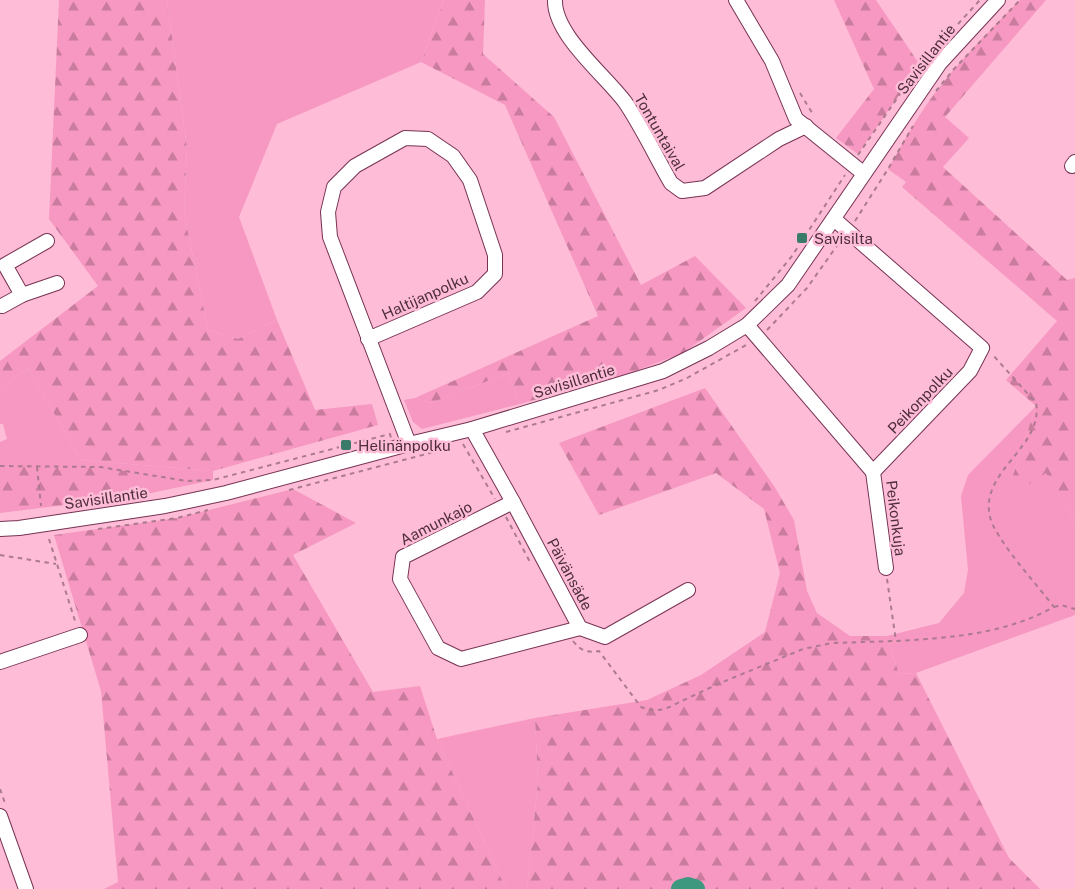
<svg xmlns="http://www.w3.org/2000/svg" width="1075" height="889" font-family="'Public Sans',sans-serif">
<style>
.grass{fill:#f698c1}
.forest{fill:url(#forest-firs)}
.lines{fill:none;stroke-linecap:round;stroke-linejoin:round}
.river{stroke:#3e9880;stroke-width:20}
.minor-casing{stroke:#783354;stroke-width:16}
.path{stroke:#ad7a8f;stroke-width:2;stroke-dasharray:4.5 4.5;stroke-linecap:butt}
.minor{stroke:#fff;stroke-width:14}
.poi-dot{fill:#3a7a68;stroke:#febcd7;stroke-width:2}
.labels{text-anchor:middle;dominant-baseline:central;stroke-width:5;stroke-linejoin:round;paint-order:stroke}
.street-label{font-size:15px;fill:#4e2e3c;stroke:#febcd7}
.poi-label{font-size:15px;fill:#4e2e3c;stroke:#febcd7;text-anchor:start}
</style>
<defs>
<pattern id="forest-firs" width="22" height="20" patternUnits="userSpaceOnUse" patternTransform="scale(1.5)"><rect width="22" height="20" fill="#f698c1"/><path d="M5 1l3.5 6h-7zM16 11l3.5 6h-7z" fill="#c97c9e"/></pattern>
</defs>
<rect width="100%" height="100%" fill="#febcd7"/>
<!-- grass -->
<g class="grass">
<polygon points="167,0 444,0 421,62 277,124 239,217 277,320 238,339 208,330 184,213 187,148"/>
<polygon points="28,368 81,460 213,471 213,480 137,496 137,473 0,466 0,442 7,439 3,424 0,424 0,388"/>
<polygon points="508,373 520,404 422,429 413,422 404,400 415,398 431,403"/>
<polygon points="1036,406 1013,475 1046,472 1075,522 1075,615 916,673 899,674 887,636 939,623 964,593 968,570 961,496 968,475"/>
<polygon points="535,718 538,782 527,889 506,889 437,739"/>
</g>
<!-- forest -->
<g class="forest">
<polygon points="59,0 167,0 187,148 184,213 208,330 238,339 277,320 315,410 372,404 378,425 213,471 81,460 28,368 0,388 0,361 98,286 49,219"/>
<polygon points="444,0 485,0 483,54 554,117 641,285 695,256 746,308 683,353 627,374 520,404 508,373 431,403 415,398 598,316 505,105 421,62"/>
<polygon points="834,0 876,0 920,65 858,154 836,138 874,89"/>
<path d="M1020,0H1046L945,117L969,138L943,167L1067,280L1075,278V522L1046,473L1023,488L1013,475L1036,406L1006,380L1057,321L902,187L906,182L888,169C903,143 917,117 935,93C960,60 990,30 1020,0Z"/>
<polygon points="705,388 774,486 794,520 807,591 817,613 850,636 887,636 899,674 916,673 1009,858 1040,889 691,889 688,887 681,889 527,889 538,782 535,718 647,700 701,675 765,632 780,573 764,509 716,473 599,515 559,443"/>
<polygon points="0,466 100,467 137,473 137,496 0,513"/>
<polygon points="293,489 356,523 293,555 373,692 420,686 437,739 506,889 104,889 118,882 101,691 54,535 177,518"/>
</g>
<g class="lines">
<!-- river -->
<polyline class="river" points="681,889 688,887 695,889"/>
<defs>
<g id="minor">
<path d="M555,0C554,35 605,75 625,102C642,127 656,157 671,183L682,191L705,188L779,139L806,126"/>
<polyline points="736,0 772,61 796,119 863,173"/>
<polyline points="1072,166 1075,162"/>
<polyline points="22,295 5,265 47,241"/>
<polyline points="2,306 22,295 57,283"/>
<polyline points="747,325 873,472 970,371 982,348 834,219"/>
<polyline points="368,339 477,292 495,274 495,255 470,180 453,156 428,139 405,138 355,166 334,187 328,212 330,237 409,444"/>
<polyline points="472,429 513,502 580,628 605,637 688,590"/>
<polyline points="873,472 886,568"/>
<polyline points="513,502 403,557 400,579 438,648 461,659 580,628"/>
<polyline points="0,529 19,528 165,506 226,493 409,444 472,429 663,371 709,348 747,325 788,285 940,63 998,0"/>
<polyline points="0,662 80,635"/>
<polyline points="0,816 26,889"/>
</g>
</defs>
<!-- minor casing -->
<use href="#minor" class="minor-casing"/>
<!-- path -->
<g class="path">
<polyline points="958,24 980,0"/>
<polyline points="936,91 954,69 1020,0"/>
<polyline points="800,93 814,116"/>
<polyline points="858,155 920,65 930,55"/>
<polyline points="855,221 888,169 913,126"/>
<polyline points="755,301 792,256 845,175"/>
<polyline points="767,330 807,288 841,240"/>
<polyline points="506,432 659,390 687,378 748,344"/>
<polyline points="463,444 495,499"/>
<polyline points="0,466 100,467 187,481 213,480 390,434 391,438"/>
<polyline points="37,467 41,506"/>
<polyline points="289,490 434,452"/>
<polyline points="506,517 530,562"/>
<polyline points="98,529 177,518 208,510"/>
<polyline points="49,539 76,624"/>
<polyline points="0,555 56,564"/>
<path d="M887,579L896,641C950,638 1005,634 1054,607C1039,587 995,539 990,517C979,471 1044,447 1036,403L992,354"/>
<polyline points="1054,607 1061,605 1075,609"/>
<path d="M573,641C581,651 587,653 599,651L641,707C649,710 656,711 665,709L718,684L803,649L832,643L896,641"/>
<polyline points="0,789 6,806"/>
</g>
<!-- minor -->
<use href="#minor" class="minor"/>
</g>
<!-- markers -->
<g class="poi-dot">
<rect x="796" y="232" width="12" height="12" rx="3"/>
<rect x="340" y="439" width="12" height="12" rx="3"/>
</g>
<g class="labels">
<!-- street labels -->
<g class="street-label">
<text transform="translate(926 59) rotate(-52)">Savisillantie</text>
<text transform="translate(660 132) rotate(60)">Tontuntaival</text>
<text transform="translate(425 296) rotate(-24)">Haltijanpolku</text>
<text transform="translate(574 381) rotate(-17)">Savisillantie</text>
<text transform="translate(920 400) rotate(-46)">Peikonpolku</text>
<text transform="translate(106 498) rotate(-8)">Savisillantie</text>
<text transform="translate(896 518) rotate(83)">Peikonkuja</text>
<text transform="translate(436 523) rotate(-27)">Aamunkajo</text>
<text transform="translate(570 574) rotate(62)">Päivänsäde</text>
</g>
<!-- poi labels -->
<g class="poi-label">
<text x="814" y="238">Savisilta</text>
<text x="358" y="445">Helinänpolku</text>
</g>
</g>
</svg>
